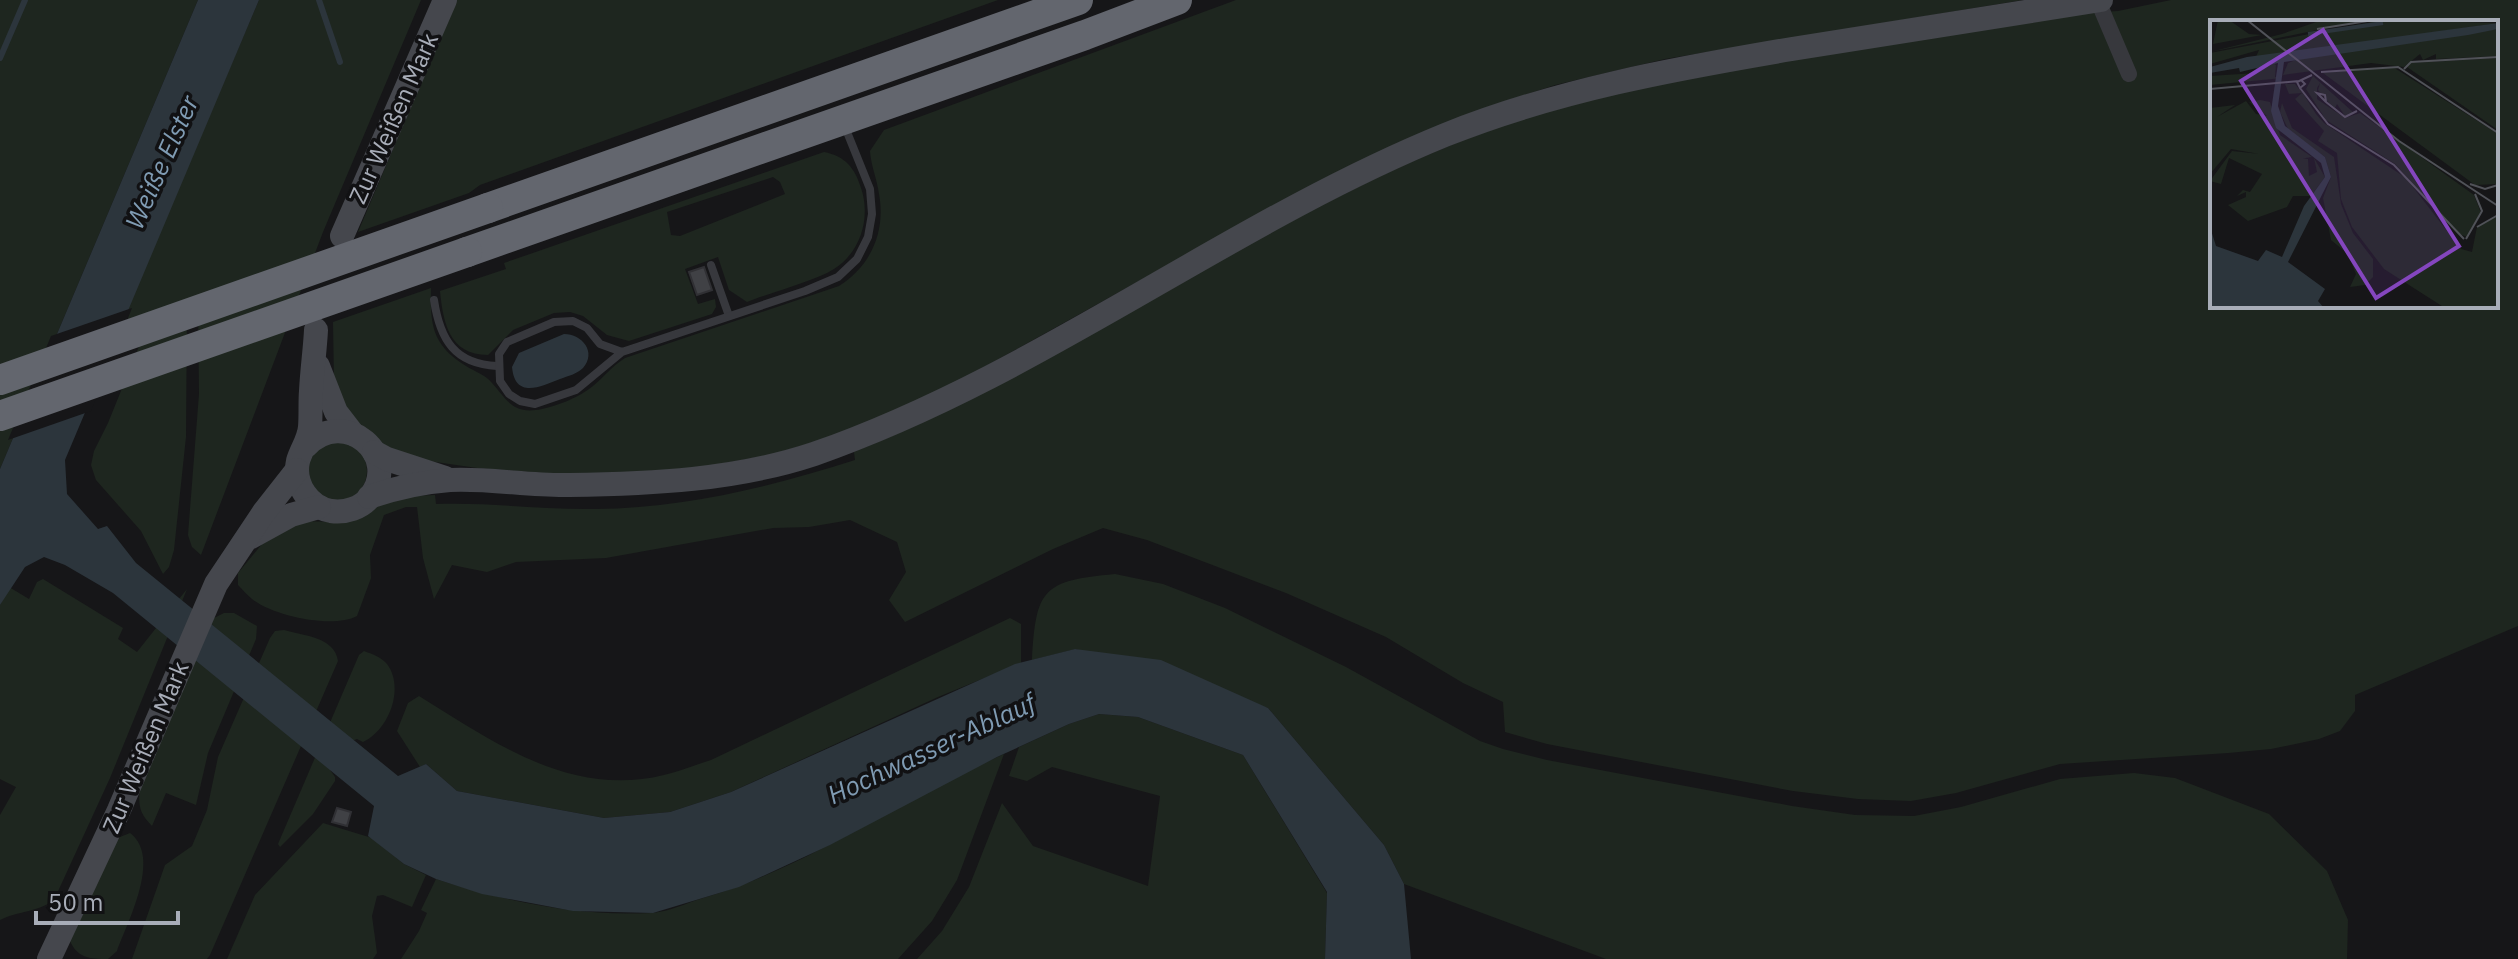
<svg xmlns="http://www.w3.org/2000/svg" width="2518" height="959" font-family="'IBM Plex Sans',sans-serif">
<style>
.green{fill:#1e261f;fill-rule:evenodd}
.water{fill:#2c353c}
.pier{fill:#161618}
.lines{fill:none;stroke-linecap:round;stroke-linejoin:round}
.stream{stroke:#2c353c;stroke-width:6}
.building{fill:#404145;stroke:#303034;stroke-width:2}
.service{stroke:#37383d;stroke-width:8}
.minor{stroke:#37383d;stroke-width:16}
.secondary{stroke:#45474d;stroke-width:24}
.motorway{stroke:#63666e;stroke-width:30}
.motorway-bridge{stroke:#63666e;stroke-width:30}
.labels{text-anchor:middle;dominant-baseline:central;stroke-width:7;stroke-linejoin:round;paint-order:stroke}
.street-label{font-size:24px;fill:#a8adb8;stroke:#111113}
.water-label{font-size:26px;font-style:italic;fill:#7f9bb3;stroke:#111113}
.inset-river{fill:none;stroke:#2c353c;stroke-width:4}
.inset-road{fill:none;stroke:#505258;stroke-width:2}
.view{fill:#8446be;fill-opacity:0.15;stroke:#8446be;stroke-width:4}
.inset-edge{fill:none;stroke:#a8adb8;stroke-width:4}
</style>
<rect width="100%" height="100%" fill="#161618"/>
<!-- green -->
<g class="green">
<polygon points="0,0 198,0 0,469"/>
<polygon points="259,0 421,0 323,232 201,555 192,547 188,535 199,394 198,299 187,303 186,437 174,550 169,567 163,574 141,531 96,480 91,465 94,451 108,423 144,334 124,315"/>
<polygon points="456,0 998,0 480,185 469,193 358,232"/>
<path d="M1236,0H2023L1665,59L1555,85L1497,104L1200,247L970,375L894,413L841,434L770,455L670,473L568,475L477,468L415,459L388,448L352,420L334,382L333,322L431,288C430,325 432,345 466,366C474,371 487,376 492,383C508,401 513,415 542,409C558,406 581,396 593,386C604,377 612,366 625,358L839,286C871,266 886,231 879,194C877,179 871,166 870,151L884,130Z"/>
<path d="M2171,0H2518V626L2355,695V711L2340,731L2319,739L2271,749L2228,753L2060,764L1956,793L1911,801L1858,799L1793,791L1547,744L1505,732L1503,702L1463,683L1386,637L1286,593L1147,540L1103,528L1053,549L905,622L889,600L906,572L897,542L850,520L809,527L773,528L606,558L516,562L487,572L452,565L434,599L423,558L417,507H406L384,515L370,555L371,578L357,616C333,629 273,616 252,599C247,595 243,590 238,585V573L262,544L301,521L335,522L379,504L409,496L435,495L436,504C489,502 543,510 596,509C685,508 770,487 855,460L854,452C1060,370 1239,233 1444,148C1561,99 1685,78 1810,57C1902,43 1994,28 2086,13L2118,11ZM2212,22H2496V306H2212Z"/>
<path d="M824,152C845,156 855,168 861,188C871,217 861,252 834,269C815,281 769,293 747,302L729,290L718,257L685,269L698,304L715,299L716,307L712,314L629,341L607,335L583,316L570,312L554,313L513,330L488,355C449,355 443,322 440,291L506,269L504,263ZM773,177L780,182L785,194L680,236L671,235L667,212Z"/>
<circle cx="337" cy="471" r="30"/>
<path d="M1115,574L1163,584L1225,608L1346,667L1480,741L1503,749L1547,760L1792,806L1855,815L1914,816L1961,807L2060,779L2134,773L2175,778L2269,814L2327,871L2348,920L2347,959H1606L1404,884L1384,845L1268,708L1076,649L1032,660C1036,588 1043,581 1115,574Z"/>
<path d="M43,579L123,628L118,639L137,652L187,589L110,778L54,900C38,912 18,911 0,920V815L16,787L0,779V605L9,587L29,599L37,582Z"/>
<path d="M224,613H234L257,626L256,639L208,753L196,805L166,793L152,826C139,813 138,805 140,787L214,618Z"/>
<path d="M1010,618L1021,624V663L938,697L731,792L670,812L604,818L457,791L426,764L420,767L397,731L408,703L419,696C494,742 570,798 664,775C680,771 695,765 711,760Z"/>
<path d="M284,630C304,636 335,637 338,661L210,955L207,959H132L165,865L192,846L207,810L218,757L270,638L275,631Z"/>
<path d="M364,651C372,654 381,657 387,664C405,688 389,730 363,742L357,739L352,741L330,770L335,777V781L313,814L280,847L278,844L359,655Z"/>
<polygon points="1099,714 1138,717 1243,755 1327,893 1325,959 917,959 942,931 969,887 1002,803 1033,846 1148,886 1160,796 1052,767 1027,781 1009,776 1019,747 1069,724"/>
<path d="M1004,754L957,880L932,921L898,959H401L419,931L427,913L421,910L436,879C504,901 578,917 651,913C668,912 687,903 703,898C811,866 902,799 1004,754Z"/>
<polygon points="323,823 372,838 404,864 426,875 412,907 383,895 377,896 372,916 377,953 373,959 227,959 255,895"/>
<path d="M130,833C162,857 128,921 117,951L108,959C89,959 77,958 69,939L112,848L120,837Z"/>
</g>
<!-- water -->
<g class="water">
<polygon points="198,0 259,0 65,460 67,494 98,529 107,526 136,563 398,776 426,764 457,791 604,818 670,812 731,792 1015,664 1075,649 1161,660 1268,708 1384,845 1404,884 1411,959 1325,959 1327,892 1243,755 1138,717 1099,714 1069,724 997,757 830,845 739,887 653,913 573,911 482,894 436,879 404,864 368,836 374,806 113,593 65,565 44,557 25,567 0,605 0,469"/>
<path d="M564,334C582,334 597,352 583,368C577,374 568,376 560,379C540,387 515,399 512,367L519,353Z"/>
</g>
<!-- pier -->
<polygon class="pier" points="132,308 91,411 8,440 51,336"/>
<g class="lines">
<!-- stream -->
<g class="stream">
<polyline points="319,0 340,62"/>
<polyline points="0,58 25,0"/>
</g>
</g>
<!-- building -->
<g class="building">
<polygon points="704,267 712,290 697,295 689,272"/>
<polygon points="337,808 351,812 347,826 332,822"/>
</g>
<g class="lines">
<!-- service -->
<g class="service">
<polyline points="711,265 729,316"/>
<path d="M434,300C440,340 455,364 497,366"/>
<polyline points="622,352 576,390 535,404 520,401 509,394 500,381 499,354 507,342 554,322 573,321 587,328 600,344 622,352 805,291 838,277 857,259 868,237 872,214 870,189 845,127"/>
</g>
<!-- minor -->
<polyline class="minor" points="2098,1 2129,74"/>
<!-- secondary -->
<g class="secondary">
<polyline points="342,236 445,0"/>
<polyline points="318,366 336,412 353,434"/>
<path d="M306,446C345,406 402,456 370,497C361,508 346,513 331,511C309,507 293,484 298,461C301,450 309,440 310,427C311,415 310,403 311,391C312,370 315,350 316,330"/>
<polyline points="374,452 387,459 445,478"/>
<path d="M369,497C395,488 422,482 450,480C489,478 530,486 569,485C651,484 736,480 814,454C1038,376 1227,224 1445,135C1557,90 1674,69 1792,49C1895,32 1998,16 2101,0"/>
<polyline points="251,537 291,515 319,507"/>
<polyline points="49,959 119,810 216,584 264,512 297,470"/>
</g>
<!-- motorway -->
<g class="motorway">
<polyline points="488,208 1078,0"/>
<polyline points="467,252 1085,35 1177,0"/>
</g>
<!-- motorway-bridge -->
<g class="motorway-bridge">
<polyline points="0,380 488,208"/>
<polyline points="0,416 467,252"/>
</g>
</g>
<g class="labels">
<!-- street labels -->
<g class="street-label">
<text transform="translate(393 118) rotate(-66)">Zur Weißen Mark</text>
<text transform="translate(145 747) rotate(-67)">Zur Weißen Mark</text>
</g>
<!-- water labels -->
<g class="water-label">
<text transform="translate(161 162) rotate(-66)">Weiße Elster</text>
<text transform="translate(931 748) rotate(-25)">Hochwasser-Ablauf</text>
</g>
</g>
<!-- overview -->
<g transform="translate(2210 20)">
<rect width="288" height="288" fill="#161618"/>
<path d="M8,0H19L39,14L52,15L3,24ZM112,0H156L0,32L72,14ZM172,0L288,3L45,39L49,30L0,44V33ZM288,9V36L226,39V34L213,40L210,34L194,47L161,43L73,55L78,43L93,37ZM288,38V110L197,47L201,43ZM61,42L66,45L65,57L73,58L0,65V56L46,53V46ZM183,47L288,114V164L265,165L113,53ZM103,56L144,93L135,96L127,84L125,88L119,83L108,70L110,63L107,68V79L135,98L150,93L264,175L271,193L257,217L247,213L185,144L116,100L96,69ZM75,64H85L94,75L106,94L114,103L196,158L251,229L262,232L267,207L288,196V288H235L174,249L142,207L131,179L127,133L108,121L114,111L85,79L92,73L79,74ZM50,80L60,82L70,115L102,137L84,140L21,129L0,154V88L25,85L7,97L36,81L46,94L57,96L39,82ZM72,83L82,108L124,137L131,184L143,213L163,239V257L155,265L140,267L146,254L138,234L121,220L113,178L121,157L115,137L79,111L70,92ZM22,131L98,139L99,156L107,152L104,138L115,157L101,176H83L77,187L38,201L18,185L36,177V172L27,176L33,170L40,172L52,154L19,138L11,164L0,161Z" fill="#1e261f"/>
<path d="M288,3V9L258,15L74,42L68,86L75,106L115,137L121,157L78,242L115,269L108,281L114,288H0V207L6,226L48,241L56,230L72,237L94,186L115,157L111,143L66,108L61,91L68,43L30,52L29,48L0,53V47L37,37Z" fill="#2c353c"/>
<path class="inset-river" d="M98,14L173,3"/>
<path class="inset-road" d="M37,0L189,121L288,186M107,9L164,0M194,49L201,42L288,37M111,52L188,47L288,113M91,60L95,64L90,68L87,62L102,55M90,68L118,104L184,145L254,219M0,69L89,61M116,82L107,73L115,75L116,82L135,97L147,91M260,164L275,169L288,165M267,207L288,195M256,219L272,191L265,174"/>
<path class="view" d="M113,10L249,226L166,278L31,61Z"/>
<rect width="288" height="288" class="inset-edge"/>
</g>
<!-- scale -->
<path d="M36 911v12h142v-12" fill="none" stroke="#a8adb8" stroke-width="4"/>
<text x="48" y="911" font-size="24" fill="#a8adb8" stroke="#111113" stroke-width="6" paint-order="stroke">50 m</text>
</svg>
